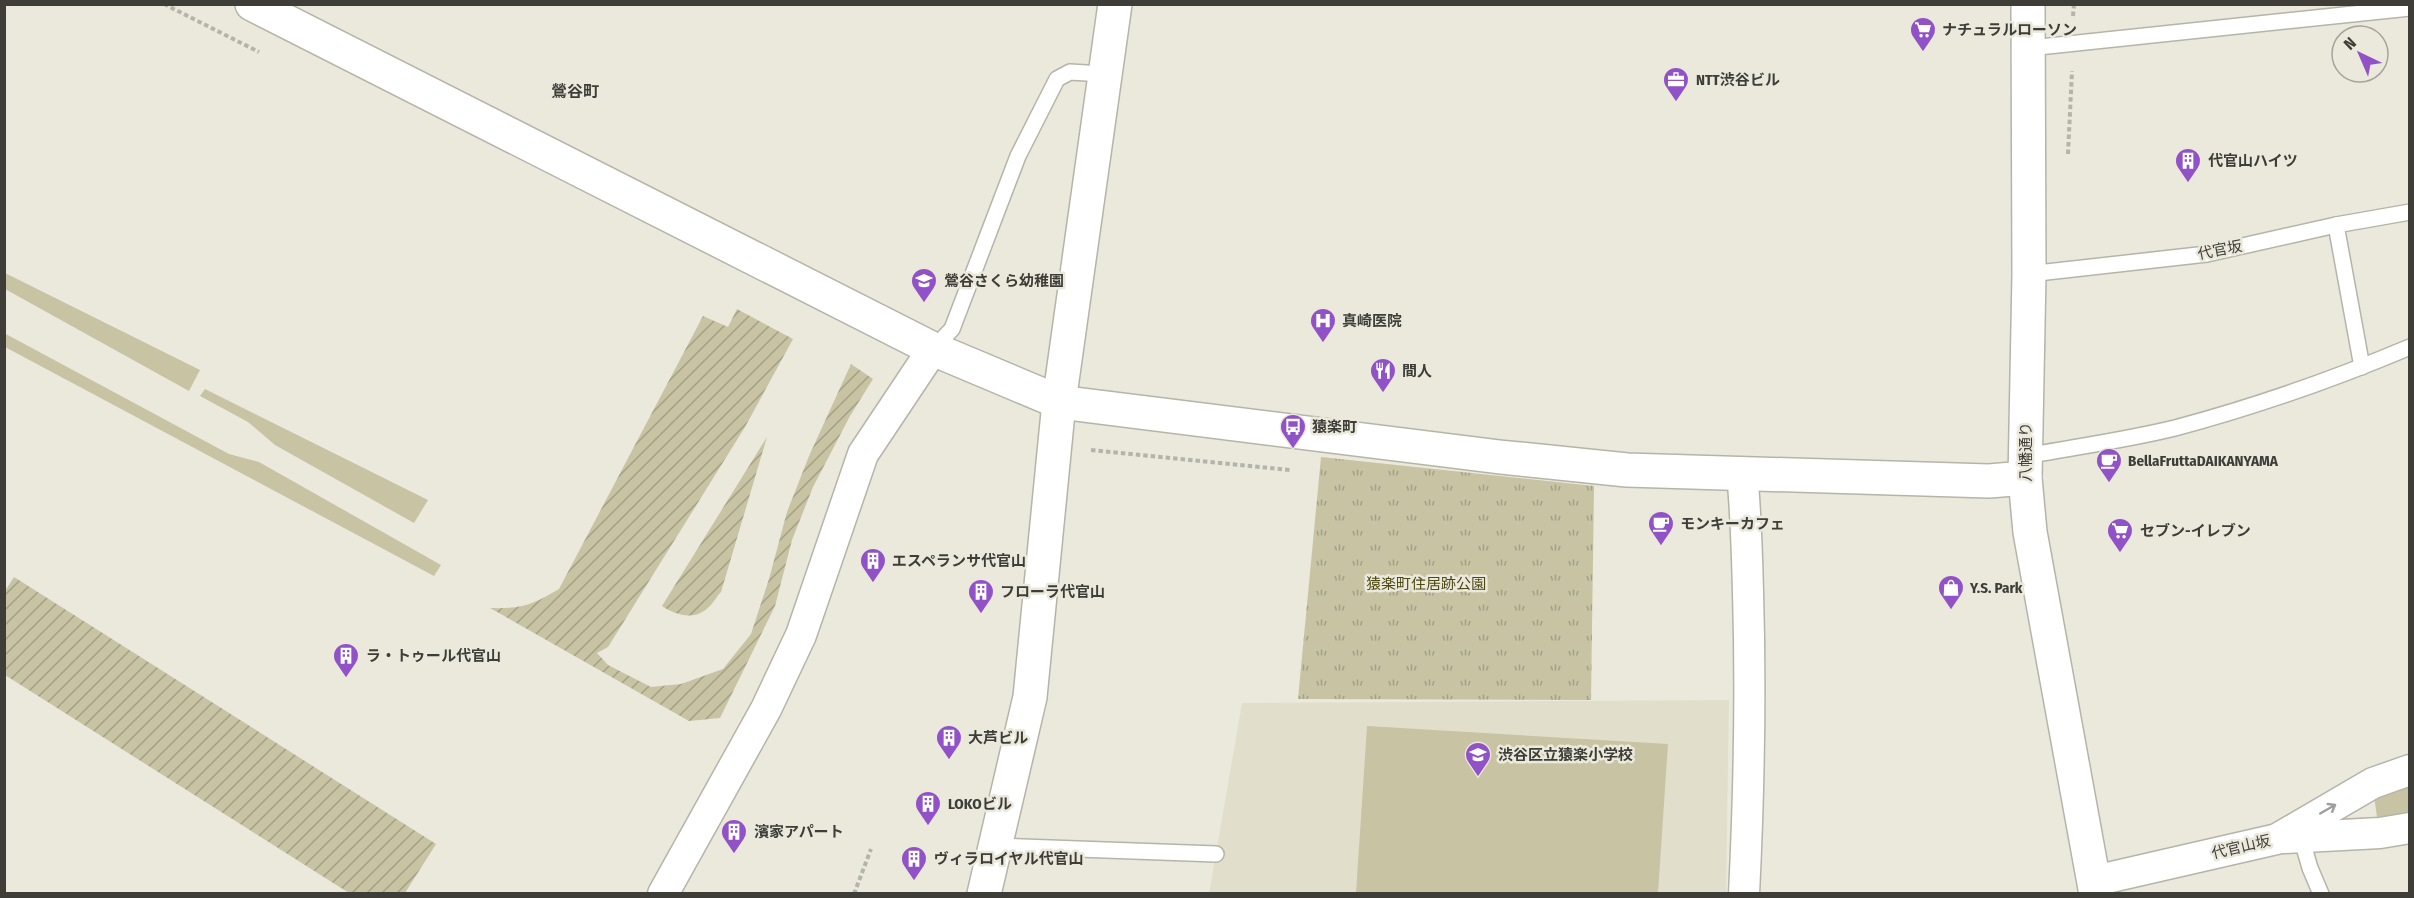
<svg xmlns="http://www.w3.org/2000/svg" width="2414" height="898" font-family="'Fira Sans Condensed','Noto Sans JP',sans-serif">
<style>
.built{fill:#e1dfcb}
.grass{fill:#c7c3a3}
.park{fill:url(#park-tufts)}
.garden{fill:url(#garden-furrows)}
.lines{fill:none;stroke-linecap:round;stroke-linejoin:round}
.service-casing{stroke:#b6b4a8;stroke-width:18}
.minor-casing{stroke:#b6b4a8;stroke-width:33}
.tertiary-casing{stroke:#b6b4a8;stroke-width:36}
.path{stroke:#b5b4a9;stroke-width:4;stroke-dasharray:4.5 3;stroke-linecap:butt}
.service{stroke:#fff;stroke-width:15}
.minor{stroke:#fff;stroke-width:30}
.tertiary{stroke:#fff;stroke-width:33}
.oneway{stroke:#9e9e9c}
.labels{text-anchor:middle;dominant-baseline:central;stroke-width:5;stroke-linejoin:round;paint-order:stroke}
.poi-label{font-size:15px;font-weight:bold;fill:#3e3d38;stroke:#eae9dc;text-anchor:start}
.street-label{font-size:15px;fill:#3e3d38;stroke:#eae9dc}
.park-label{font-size:15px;fill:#4e4712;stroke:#eae9dc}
.neighbourhood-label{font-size:16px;font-weight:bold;fill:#3e3d38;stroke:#eae9dc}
</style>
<defs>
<pattern id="park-tufts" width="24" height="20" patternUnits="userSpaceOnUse" patternTransform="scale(1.5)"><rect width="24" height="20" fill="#c7c3a3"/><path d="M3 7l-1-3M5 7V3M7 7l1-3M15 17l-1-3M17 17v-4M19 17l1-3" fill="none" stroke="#a3a086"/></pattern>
<pattern id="garden-furrows" width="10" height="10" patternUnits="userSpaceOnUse" patternTransform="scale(1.5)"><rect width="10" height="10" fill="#c7c3a3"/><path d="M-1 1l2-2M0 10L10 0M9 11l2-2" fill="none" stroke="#a3a086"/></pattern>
</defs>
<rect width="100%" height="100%" fill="#eae9dc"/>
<!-- built -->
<polygon class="built" points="1729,700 1726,893 1209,894 1242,703"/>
<!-- grass -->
<g class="grass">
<polygon points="5,273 200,370 189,391 5,289"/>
<polygon points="4,333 229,454 259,462 441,565 434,576 5,347"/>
<polygon points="205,389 428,500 414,523 275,445 248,422 200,396"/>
<polygon points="1367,726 1668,744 1658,893 1356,893"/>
<polygon points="2409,784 2409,813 2377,817 2374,796"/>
</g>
<!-- park -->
<polygon class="park" points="1321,457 1594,486 1591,700 1298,699"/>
<!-- garden -->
<g class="garden">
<path d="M737,309L793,339L745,427L608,647L597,653L608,665L651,687L681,684L723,669L751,634L769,579L787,512L809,456L851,364L873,379L850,416L813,487L792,540L775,606L720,718L689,721L490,608C522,609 532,605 559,589L703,316L728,327Z"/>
<path d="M767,437L721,592C716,597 711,607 704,611C691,620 674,614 662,606Z"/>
<polygon points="14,577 436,844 405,893 349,893 5,675 5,591"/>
</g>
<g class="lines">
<defs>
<g id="service">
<polyline points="2029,48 2410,8"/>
<polyline points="2336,225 2362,367"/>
<polyline points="2029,274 2207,254 2336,225 2410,212"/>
<polyline points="933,349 952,329 1018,156 1057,79 1070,72 1103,74"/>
<path d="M2026,456C2075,447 2126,440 2175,428C2254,407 2334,379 2410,347"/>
<polyline points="2301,837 2310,868 2321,894"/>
<polyline points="995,846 1216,854"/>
</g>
<g id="minor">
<path d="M1742,473C1746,513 1747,552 1748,592C1751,693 1749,793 1744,894"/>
<polyline points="2284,838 2380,833 2410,828"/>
<polyline points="2094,881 2277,839 2373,783 2410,770"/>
<polyline points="663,894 766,709 801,635 863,454 933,349"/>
</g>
<g id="tertiary">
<polyline points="252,4 933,349 1059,402 1500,457 1627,470 1989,481 2025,478"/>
<polyline points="2028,4 2029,274 2025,478 2030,532 2096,894"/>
<polyline points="984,894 1030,697 1059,402 1115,4"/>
</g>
</defs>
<!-- service casing -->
<use href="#service" class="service-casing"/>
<!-- minor casing -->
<use href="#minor" class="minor-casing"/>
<!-- tertiary casing -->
<use href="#tertiary" class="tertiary-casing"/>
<!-- path -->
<g class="path">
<polyline points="164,4 259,52"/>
<polyline points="2073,16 2074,4"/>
<polyline points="2068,154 2072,71"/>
<polyline points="1091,450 1290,470"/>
<polyline points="854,894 871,849"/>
</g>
<!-- service -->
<use href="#service" class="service"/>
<!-- minor -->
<use href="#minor" class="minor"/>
<!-- tertiary -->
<use href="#tertiary" class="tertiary"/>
</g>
<!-- one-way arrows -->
<defs><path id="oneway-shaft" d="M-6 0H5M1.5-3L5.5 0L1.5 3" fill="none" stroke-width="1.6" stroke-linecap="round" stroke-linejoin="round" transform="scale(1.5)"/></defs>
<use class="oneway" href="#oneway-shaft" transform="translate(2328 809) rotate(-30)"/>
<!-- icons -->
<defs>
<symbol id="supermarket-pin" viewBox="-11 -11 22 30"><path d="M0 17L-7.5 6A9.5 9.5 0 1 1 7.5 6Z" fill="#9151c7" stroke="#eae9dc"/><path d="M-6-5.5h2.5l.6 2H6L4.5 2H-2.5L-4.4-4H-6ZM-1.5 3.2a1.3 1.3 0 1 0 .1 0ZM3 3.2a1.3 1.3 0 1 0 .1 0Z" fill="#fff"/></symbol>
<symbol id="office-pin" viewBox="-11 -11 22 30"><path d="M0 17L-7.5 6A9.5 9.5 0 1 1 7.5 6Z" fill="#9151c7" stroke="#eae9dc"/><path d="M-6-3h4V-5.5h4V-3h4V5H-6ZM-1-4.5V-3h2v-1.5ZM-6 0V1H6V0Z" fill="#fff"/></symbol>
<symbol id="building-pin" viewBox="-11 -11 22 30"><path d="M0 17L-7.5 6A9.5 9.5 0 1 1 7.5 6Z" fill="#9151c7" stroke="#eae9dc"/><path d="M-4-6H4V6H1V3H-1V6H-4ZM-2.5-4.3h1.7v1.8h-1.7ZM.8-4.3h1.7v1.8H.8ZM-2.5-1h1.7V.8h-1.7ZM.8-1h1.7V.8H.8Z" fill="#fff"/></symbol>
<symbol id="school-pin" viewBox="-11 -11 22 30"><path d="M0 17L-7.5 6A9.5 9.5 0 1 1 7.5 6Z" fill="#9151c7" stroke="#eae9dc"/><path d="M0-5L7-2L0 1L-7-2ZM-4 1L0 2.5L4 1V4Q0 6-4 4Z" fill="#fff"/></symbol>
<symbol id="hospital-pin" viewBox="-11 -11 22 30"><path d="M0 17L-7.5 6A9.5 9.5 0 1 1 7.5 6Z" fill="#9151c7" stroke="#eae9dc"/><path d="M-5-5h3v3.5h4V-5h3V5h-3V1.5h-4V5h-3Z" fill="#fff"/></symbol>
<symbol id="restaurant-pin" viewBox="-11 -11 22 30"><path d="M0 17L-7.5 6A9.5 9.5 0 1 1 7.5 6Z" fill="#9151c7" stroke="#eae9dc"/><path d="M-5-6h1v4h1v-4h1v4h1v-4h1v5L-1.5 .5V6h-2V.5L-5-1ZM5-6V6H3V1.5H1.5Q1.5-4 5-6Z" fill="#fff"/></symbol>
<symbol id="bus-pin" viewBox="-11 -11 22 30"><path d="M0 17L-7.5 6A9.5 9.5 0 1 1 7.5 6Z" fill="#9151c7" stroke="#eae9dc"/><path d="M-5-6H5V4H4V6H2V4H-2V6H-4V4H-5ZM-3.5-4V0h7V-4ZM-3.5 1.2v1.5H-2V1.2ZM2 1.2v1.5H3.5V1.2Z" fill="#fff"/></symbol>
<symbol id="cafe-pin" viewBox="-11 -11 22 30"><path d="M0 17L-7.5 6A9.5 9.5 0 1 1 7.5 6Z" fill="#9151c7" stroke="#eae9dc"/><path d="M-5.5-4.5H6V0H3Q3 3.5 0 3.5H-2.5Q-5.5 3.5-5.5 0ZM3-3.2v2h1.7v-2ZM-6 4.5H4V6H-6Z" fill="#fff"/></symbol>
<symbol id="shop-pin" viewBox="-11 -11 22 30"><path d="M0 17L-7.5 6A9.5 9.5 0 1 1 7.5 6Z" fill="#9151c7" stroke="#eae9dc"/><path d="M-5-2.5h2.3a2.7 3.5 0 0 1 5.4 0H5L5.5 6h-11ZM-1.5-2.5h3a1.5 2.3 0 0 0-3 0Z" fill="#fff"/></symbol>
</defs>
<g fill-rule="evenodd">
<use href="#supermarket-pin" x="1908" y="15" width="30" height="40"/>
<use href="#office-pin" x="1661" y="65" width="30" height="40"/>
<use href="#building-pin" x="2173" y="146" width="30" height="40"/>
<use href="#school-pin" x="909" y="266" width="30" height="40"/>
<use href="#hospital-pin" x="1308" y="306" width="30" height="40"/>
<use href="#restaurant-pin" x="1368" y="356" width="30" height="40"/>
<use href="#bus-pin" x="1278" y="412" width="30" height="40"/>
<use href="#cafe-pin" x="2094" y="446" width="30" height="40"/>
<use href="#cafe-pin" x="1646" y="509" width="30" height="40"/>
<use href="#supermarket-pin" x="2105" y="516" width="30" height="40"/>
<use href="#building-pin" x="858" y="546" width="30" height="40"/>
<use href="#shop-pin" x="1936" y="573" width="30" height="40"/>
<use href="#building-pin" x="966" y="577" width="30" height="40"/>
<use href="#building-pin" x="331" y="641" width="30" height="40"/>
<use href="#building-pin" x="934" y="723" width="30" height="40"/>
<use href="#school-pin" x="1463" y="740" width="30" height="40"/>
<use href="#building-pin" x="913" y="789" width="30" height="40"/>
<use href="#building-pin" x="719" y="817" width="30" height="40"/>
<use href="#building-pin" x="899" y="844" width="30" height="40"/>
</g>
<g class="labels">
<!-- poi labels -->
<g class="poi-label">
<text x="1942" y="30">ナチュラルローソン</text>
<text x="1696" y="80">NTT渋谷ビル</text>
<text x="2208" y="161">代官山ハイツ</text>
<text x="944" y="281">鶯谷さくら幼稚園</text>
<text x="1342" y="321">真崎医院</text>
<text x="1402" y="371">間人</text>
<text x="1312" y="427">猿楽町</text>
<text x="2128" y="461">BellaFruttaDAIKANYAMA</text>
<text x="1680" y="524">モンキーカフェ</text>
<text x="2140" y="531">セブン-イレブン</text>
<text x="892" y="561">エスペランサ代官山</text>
<text x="1970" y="588">Y.S. Park</text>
<text x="1000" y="592">フローラ代官山</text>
<text x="366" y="656">ラ・トゥール代官山</text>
<text x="968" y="738">大芦ビル</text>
<text x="1498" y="755">渋谷区立猿楽小学校</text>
<text x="948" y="804">LOKOビル</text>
<text x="754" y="832">濱家アパート</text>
<text x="934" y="859">ヴィラロイヤル代官山</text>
</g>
<!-- street labels -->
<g class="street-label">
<text transform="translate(2220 250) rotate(-11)">代官坂</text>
<text transform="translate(2026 452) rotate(-90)">八幡通り</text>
<text transform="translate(2241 847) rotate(-13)">代官山坂</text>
</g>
<!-- park labels -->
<g class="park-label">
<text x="1426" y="584">猿楽町住居跡公園</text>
</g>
<!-- neighbourhood labels -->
<g class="neighbourhood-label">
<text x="575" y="91">鶯谷町</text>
</g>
</g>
<!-- border -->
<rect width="2414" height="898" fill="none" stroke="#3e3d38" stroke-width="12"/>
<!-- north arrow -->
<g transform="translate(2360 54) rotate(316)"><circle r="28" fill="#eae9dc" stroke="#a5a49a" stroke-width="1.5"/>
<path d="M0-4.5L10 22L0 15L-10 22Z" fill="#9151c7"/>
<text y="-9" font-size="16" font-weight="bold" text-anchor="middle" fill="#3e3d38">N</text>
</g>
</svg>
